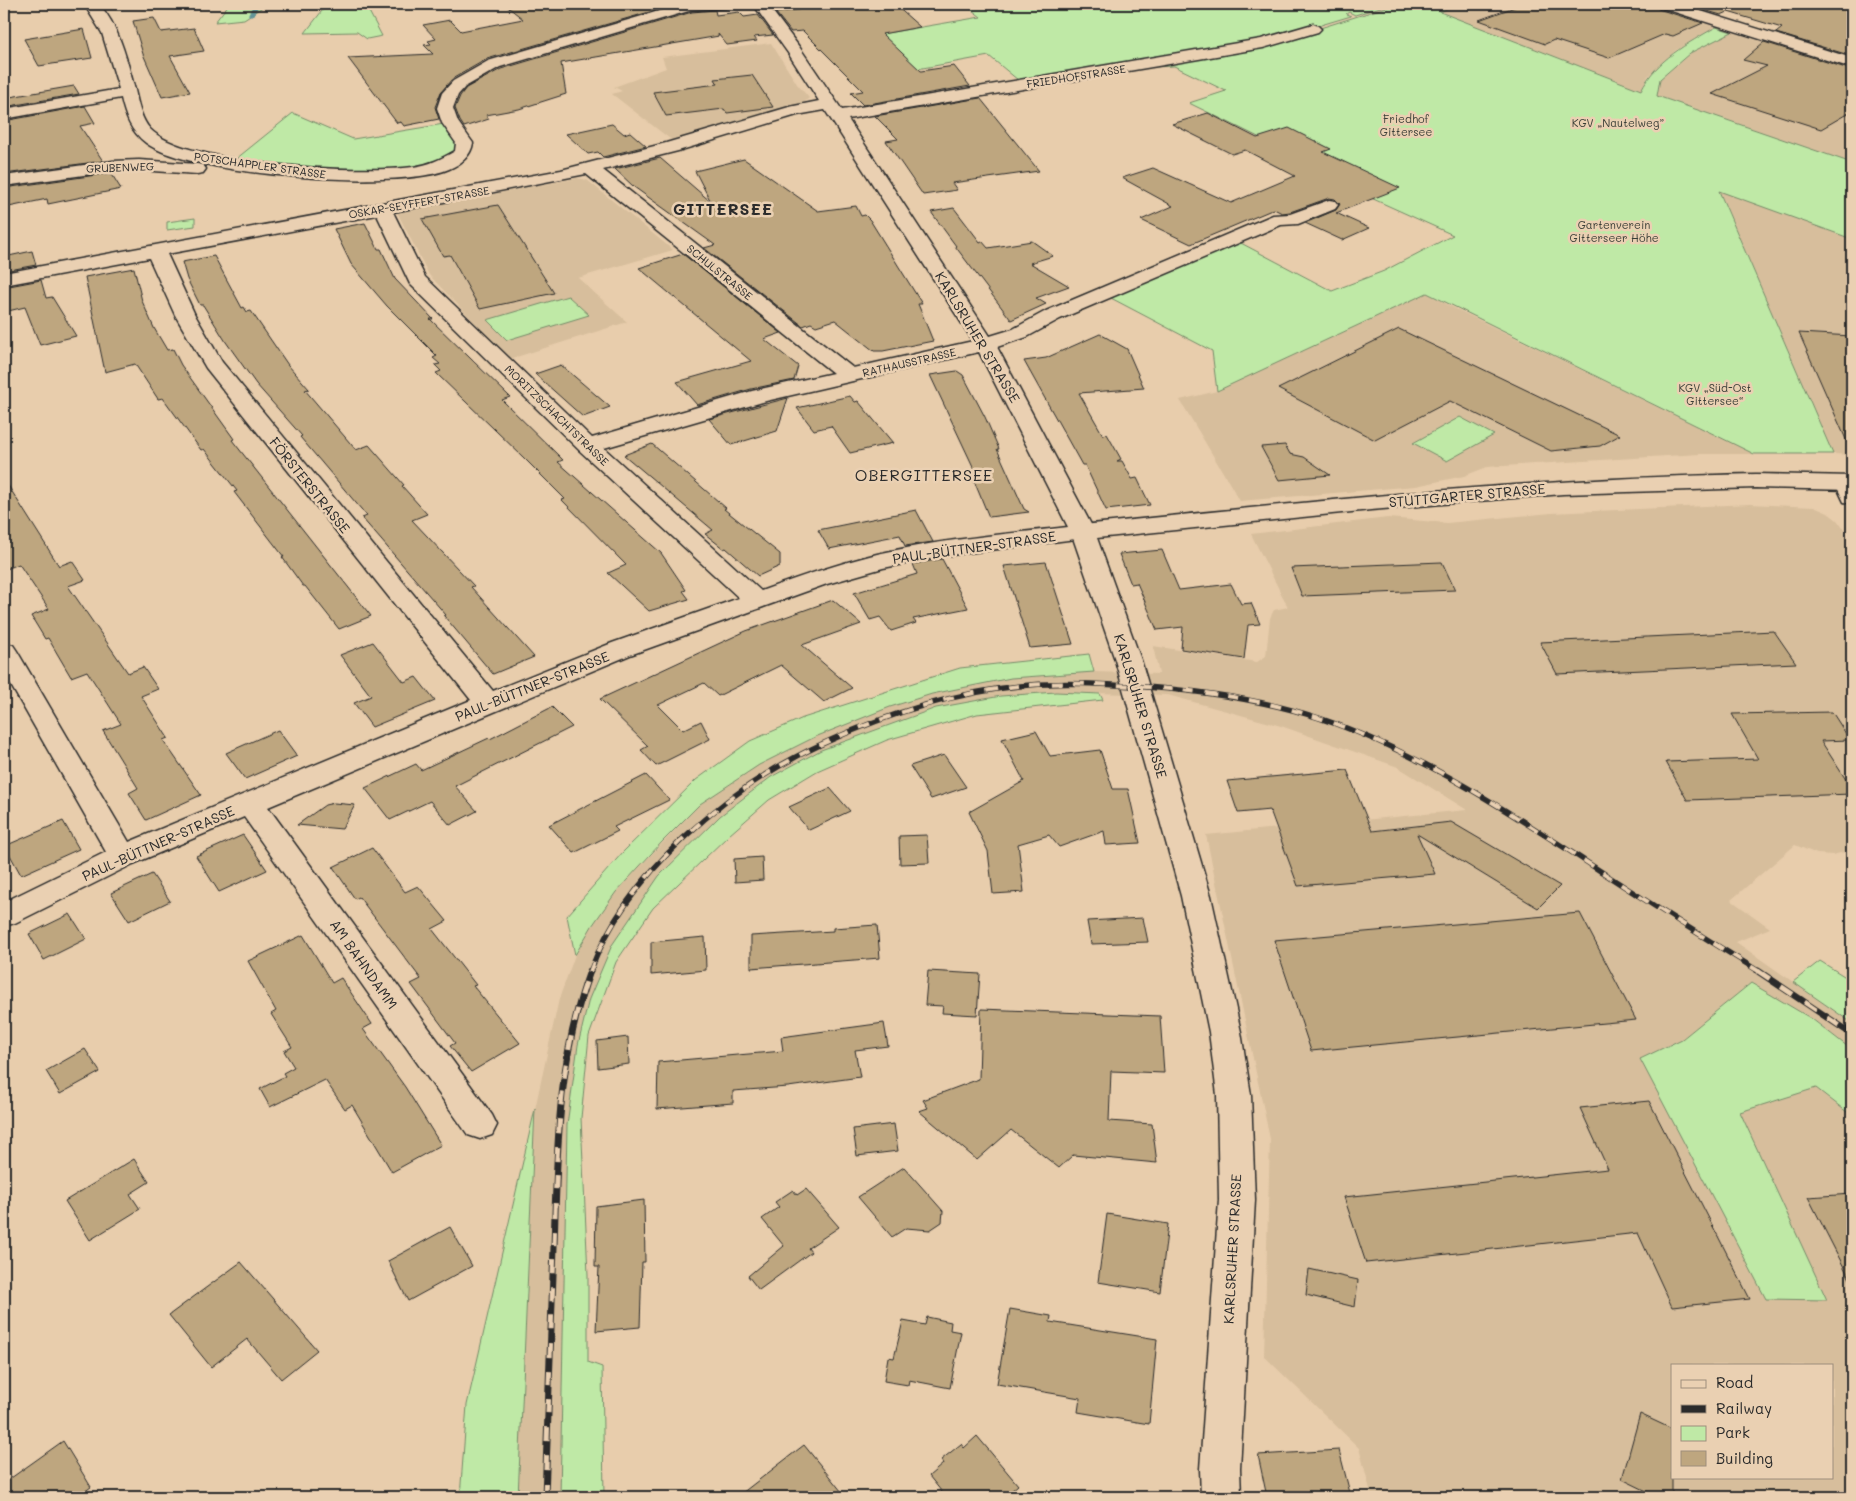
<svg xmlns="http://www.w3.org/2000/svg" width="1856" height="1501" font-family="Mali,sans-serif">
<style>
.built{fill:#d7be9c;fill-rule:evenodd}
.green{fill:#bfe9a6;stroke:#758a68}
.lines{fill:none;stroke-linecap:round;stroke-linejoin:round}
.stream{stroke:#649598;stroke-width:5}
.building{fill:#bea67f;stroke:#2b2b2b}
.minor-casing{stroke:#2b2b2b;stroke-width:3}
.major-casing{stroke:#2b2b2b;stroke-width:3}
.minor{fill:#ead0b2;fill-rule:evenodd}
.major{fill:#ead0b2;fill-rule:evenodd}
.rail-far1-casing{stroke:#2b2b2b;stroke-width:5.5}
.rail-casing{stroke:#2b2b2b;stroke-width:7}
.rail-far1{stroke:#ead0b2;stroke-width:4;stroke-dasharray:11;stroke-linecap:butt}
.rail{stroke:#ead0b2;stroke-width:5;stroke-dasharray:14;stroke-linecap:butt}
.labels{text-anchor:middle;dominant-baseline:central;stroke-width:5;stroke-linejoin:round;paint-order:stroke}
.far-street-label{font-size:11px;fill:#2b2b2b;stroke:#ead0b2}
.far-park-label{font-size:11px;fill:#3a3e37;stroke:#ead0b2}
.street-label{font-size:14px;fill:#2b2b2b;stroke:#ead0b2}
.far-district-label{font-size:16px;font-weight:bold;letter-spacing:1px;fill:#2b2b2b;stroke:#ead0b2}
.quarter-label{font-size:16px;letter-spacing:1px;fill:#2b2b2b;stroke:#ead0b2}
</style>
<rect width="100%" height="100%" fill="#e8cdac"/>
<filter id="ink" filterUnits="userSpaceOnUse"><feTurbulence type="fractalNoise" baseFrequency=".02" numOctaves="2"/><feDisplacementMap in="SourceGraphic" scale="10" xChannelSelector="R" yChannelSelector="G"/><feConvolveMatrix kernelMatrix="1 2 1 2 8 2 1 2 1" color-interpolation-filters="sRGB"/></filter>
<g filter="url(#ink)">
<!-- built -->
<g class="built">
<polygon points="1458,4 1638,4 1635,5 1654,7 1716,27 1676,50 1648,76 1641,90 1440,12"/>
<polygon points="1732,32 1852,69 1852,163 1657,96 1660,79 1690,53"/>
<polygon points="771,43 797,84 809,98 805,102 674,142 612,94 622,91 614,87 666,68 662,57"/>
<polygon points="578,178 587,180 673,250 578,278 627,322 510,359 429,275 397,212"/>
<polygon points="1719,190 1852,239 1852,455 1833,454"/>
<polygon points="1427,293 1450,306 1754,454 1700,454 1487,467 1464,476 1416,486 1240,501 1180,400 1217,391"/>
<path d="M1750,504L1814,507L1828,513L1837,520L1843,528L1852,554V847L1844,852L1833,855L1817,854L1795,845L1731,900L1770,928L1736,942L1852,1023V1050L1812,1019L1751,983L1682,1039L1640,1059L1826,1300L1740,1112L1816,1088L1852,1116V1497H1372L1359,1448L1264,1356L1270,1139L1206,835L1467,810L1398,767L1281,726L1168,695L1056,692L1001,696L936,708L821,750L771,777L720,816L659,876L589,999L578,1045L567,1125L560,1497H518L535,1109L559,999L575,955L592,926L616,892L700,804L759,765L815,737L890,707L932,694L1011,678L1094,672L1159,674L1153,646L1257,662L1266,656L1270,618L1274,610L1288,607L1251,534L1388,518L1447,523L1551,513ZM1672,1365H1832V1477H1672Z"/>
</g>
<!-- green -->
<g class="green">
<polygon points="229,4 365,4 382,36 367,39 357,32 305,33 325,7 264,6 244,19 215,22"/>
<path d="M928,4H1390L1355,15L1349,12L1346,14L1351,16L1311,28L1317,29L1393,5L1392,4H1458L1440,12L1641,90C1657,59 1687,44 1716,27L1732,32L1690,53L1660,79L1657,96L1852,163V239L1719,191L1833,454H1754L1427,293L1217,391L1212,351L1109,297L1239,242L1332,291L1384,271L1453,235L1360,193L1354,184L1189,103L1226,91L1174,66L1154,67L1024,85L989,56L884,75L851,39L981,17L968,7L936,9Z"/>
<polygon points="293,113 353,139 450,123 461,155 394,174 231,163"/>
<polygon points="195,218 195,226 167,230 167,222"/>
<polygon points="568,296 589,315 507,340 487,320"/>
<polygon points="1460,417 1494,435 1447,461 1413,443"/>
<polygon points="1089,654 1094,672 1011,678 932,694 890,707 815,737 759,765 700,804 662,842 616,892 592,926 575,955 567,916 623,852 696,780 750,741 803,718 960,668"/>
<polygon points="1056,692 1100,694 1103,700 977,714 887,740 817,771 769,800 729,835 653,908 616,962 589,1036 581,1118 588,1275 588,1362 602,1367 604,1497 560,1497 567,1125 578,1045 589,999 612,945 659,876 720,816 771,777 821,750 936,708 1001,696"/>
<polygon points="1820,961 1852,981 1852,1023 1793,982"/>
<polygon points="1751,983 1812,1019 1852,1050 1852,1116 1816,1088 1740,1112 1827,1300 1766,1299 1640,1059 1682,1039"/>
<polygon points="535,1109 518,1497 460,1497 467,1405"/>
</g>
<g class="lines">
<!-- stream -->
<polyline class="stream" points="251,14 257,4"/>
</g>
<!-- building -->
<g class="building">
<polygon points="504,4 677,4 487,59 452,79 441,92 435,107 439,119 404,126 401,122 397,123 348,58 433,54 424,45 431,44 428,41 436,39 423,25 450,20 461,31 523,19"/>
<polygon points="813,4 847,4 852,8 894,4 920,27 882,34 921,71 954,66 970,86 863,105 851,93 863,91 803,31 791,32 776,13 817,7"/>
<polygon points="1523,4 1655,4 1658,9 1703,23 1673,36 1665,34 1609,58 1554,40 1545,44 1479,20"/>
<polygon points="1684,4 1852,4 1852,56 1776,33 1782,28 1728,12 1721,15"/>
<polygon points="715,10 716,15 739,12 744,17 758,15 773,35 754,37 757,41 727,45 718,34 719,36 561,63 566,94 519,109 486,115 489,119 464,127 460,121 455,108 460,96 466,88 501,69 692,12"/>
<polygon points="154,18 161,32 194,28 204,51 170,56 190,92 162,97 143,54 133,21"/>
<polygon points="84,29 92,58 39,66 24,39"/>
<polygon points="1764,42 1852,70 1852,111 1821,129 1712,94 1767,66 1743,60"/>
<polygon points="752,75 773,107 727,113 724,109 666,116 653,92 718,84 715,79"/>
<polygon points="74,86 79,94 4,107 4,98"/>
<polygon points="980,98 1039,171 952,183 957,190 923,195 886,141 898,139 875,116"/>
<polygon points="85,106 95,123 80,126 103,161 4,174 4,121"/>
<polygon points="1208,113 1257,138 1289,128 1331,149 1323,152 1400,188 1336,213 1369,228 1342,240 1305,223 1336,210 1340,204 1335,199 1329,198 1290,212 1282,213 1274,209 1191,244 1141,220 1173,206 1122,178 1153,168 1231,203 1295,176 1245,150 1232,154 1172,124"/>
<polygon points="612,124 624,134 630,132 646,146 603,157 598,152 588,154 566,134"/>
<polygon points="660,158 711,202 695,171 744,159 818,211 856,206 861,216 865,215 870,220 922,304 918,304 933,341 883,351 874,351 835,320 816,326 811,323 803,326 704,248 715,245 634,187 615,169"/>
<polygon points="111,173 121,189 48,204 47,199 4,208 4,188"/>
<polygon points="498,205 554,293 480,309 450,255 443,256 422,219"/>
<polygon points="954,208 980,242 982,241 988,248 1032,241 1053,256 1030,263 1069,286 1036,298 1046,304 1011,320 955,246 956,246 931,212"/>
<polygon points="365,223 378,249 381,249 395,279 433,319 430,319 510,397 502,400 563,460 558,462 661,553 686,590 683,591 689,599 649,611 608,573 626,565 562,500 565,499 524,458 436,373 441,371 435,365 440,364 433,358 437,356 387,306 351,264 334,229"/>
<polygon points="32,251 36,265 4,271 4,257"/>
<polygon points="683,254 781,333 764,339 798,366 794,380 751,389 697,405 677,382 751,361 639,268"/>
<polygon points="214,256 242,308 244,307 247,312 251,311 288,365 309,389 305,390 356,450 369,445 404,485 402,486 427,514 412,520 474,586 471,587 534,657 493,674 444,616 446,615 362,518 367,516 300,437 302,436 256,384 226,342 203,305 200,305 187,279 182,262"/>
<polygon points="134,268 142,301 154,328 167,350 173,349 181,365 234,439 232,440 371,616 339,629 305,586 303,586 282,557 284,557 234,492 237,491 204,449 201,450 163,398 158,399 135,364 105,372 85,277"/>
<polygon points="41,280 46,298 52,297 76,336 40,345 25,307 4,312 4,287"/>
<polygon points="1399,329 1620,435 1600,446 1551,451 1450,401 1375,440 1278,389"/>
<polygon points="1799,333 1852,336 1852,453"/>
<polygon points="1100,334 1127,349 1144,388 1079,393 1103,435 1107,434 1121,459 1117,461 1122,461 1132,479 1137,478 1150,505 1106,510 1085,465 1082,465 1024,361 1046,358"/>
<polygon points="561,365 610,407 583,417 535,374"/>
<polygon points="957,371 963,375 985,417 999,449 997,449 1024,509 1029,512 989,517 970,471 978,477 930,375"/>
<polygon points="850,396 855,402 858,401 893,443 850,453 831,426 814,430 797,408"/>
<polygon points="788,398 777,431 731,445 709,419"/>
<polygon points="652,444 726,508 724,509 780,554 780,566 758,576 726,548 724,549 705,534 713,530 624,455"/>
<polygon points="1285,445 1290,454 1304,457 1330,475 1279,480 1261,447"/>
<polygon points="4,479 59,566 72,561 85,580 68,586 128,673 143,667 158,689 141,696 168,738 163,740 201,795 146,820 129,793 138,788 103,731 121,724 87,671 71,677 48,638 45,639 31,616 49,609 19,564 4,570"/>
<polygon points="916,510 933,542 905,546 900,535 829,549 818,530"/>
<polygon points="1162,550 1179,590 1231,584 1241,604 1251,603 1260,624 1248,625 1244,659 1181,649 1183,627 1157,630 1137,583 1131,584 1119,554"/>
<polygon points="942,559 968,608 913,619 916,623 891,631 880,617 870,620 854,593 917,574 913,564"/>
<polygon points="1046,562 1073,644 1030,648 1004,566"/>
<polygon points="1442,562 1455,590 1302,596 1291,568"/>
<polygon points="833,600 861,624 802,645 852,688 824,702 781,665 718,696 704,683 658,705 683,730 701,721 710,739 656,766 641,750 648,746 600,699 746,631"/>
<polygon points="1774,631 1796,663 1557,674 1540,642"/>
<polygon points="373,642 404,682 416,677 435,701 372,727 354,703 371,696 340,655"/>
<polygon points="552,707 572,727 455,786 477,811 450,825 430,801 390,820 365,788 416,764 421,770 489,738 490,739"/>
<polygon points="1832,712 1850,740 1821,741 1852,789 1852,794 1687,800 1666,762 1758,759 1732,714"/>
<polygon points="278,730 297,756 245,779 226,753"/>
<polygon points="1036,731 1050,756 1100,750 1113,789 1128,789 1140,843 1106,845 1104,831 1059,847 1049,835 1018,844 1024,892 993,894 988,851 969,812 1024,781 1002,739"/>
<polygon points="944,755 966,787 931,799 910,766"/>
<polygon points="1347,770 1372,831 1451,822 1560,886 1538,908 1417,834 1435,874 1298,886 1270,810 1238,813 1227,781"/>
<polygon points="646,775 669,800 614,827 618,831 574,853 549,825"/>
<polygon points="830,788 850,811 809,830 789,807"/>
<polygon points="334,803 355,805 342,829 297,825 325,805"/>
<polygon points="63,821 79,849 21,875 5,846"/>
<polygon points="243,835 267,870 219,892 196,856"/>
<polygon points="927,835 929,863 900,864 899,836"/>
<polygon points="372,848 405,892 418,886 447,921 432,929 476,985 473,986 520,1043 471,1072 450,1046 455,1043 411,984 421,979 359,897 355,899 333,867"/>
<polygon points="762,857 763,880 735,882 734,859"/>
<polygon points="152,874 170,901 129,921 111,893"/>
<polygon points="1580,913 1636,1020 1311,1051 1274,940"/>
<polygon points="70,914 86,939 44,960 29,934"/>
<polygon points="1143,918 1148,942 1091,944 1087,921"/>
<polygon points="877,925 880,958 751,968 751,936 833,931 833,928"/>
<polygon points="303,935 332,983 341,978 372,1024 363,1029 405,1087 441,1145 392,1172 352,1105 345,1109 325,1080 270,1107 260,1089 285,1076 283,1073 294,1067 284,1051 292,1047 271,1014 276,1011 248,961"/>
<polygon points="705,937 706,970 651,975 651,942"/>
<polygon points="928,971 980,974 977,1015 942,1013 943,1006 925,1005"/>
<polygon points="981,1009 1160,1016 1164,1073 1111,1071 1109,1121 1152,1124 1157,1163 1073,1155 1059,1168 1011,1130 977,1160 919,1111 928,1108 923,1100 979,1079"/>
<polygon points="884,1023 888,1046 855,1050 860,1077 788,1087 733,1091 733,1103 657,1109 658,1062 783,1051 781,1037"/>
<polygon points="628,1037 629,1064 598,1068 597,1041"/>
<polygon points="85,1049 100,1072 60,1094 46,1071"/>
<polygon points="1649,1101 1750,1299 1672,1307 1638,1233 1366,1263 1344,1197 1608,1169 1580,1108"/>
<polygon points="894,1124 898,1151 857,1156 853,1129"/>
<polygon points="134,1159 149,1182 130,1194 140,1209 90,1240 65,1201"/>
<polygon points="904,1167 943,1211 942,1222 930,1230 906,1228 892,1237 858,1197"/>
<polygon points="806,1189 839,1227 808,1248 811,1252 759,1290 748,1276 784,1246 762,1219 779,1207 775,1202 793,1190 797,1195"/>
<polygon points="1852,1194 1852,1283 1808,1197"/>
<polygon points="644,1200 645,1262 642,1262 640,1327 596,1331 599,1267 595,1267 596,1206"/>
<polygon points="1107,1214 1168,1224 1160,1292 1098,1282"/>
<polygon points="450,1227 472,1266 408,1301 388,1261"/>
<polygon points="241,1262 317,1350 281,1379 247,1339 211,1367 169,1315"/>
<polygon points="1309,1269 1358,1280 1355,1307 1306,1295"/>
<polygon points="1010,1309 1051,1316 1050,1322 1157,1339 1149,1424 1078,1412 1080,1398 997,1384"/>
<polygon points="927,1317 951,1322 950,1330 961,1332 950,1388 909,1380 908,1385 884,1381 888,1357 894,1358 903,1321 925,1325"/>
<polygon points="1640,1414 1672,1429 1672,1497 1659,1497 1622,1479"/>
<polygon points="977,1436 1018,1485 1004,1497 946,1497 929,1476 943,1464 941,1460 961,1444 964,1448"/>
<polygon points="63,1441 91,1487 77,1497 4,1497 4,1483"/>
<polygon points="804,1445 846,1497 737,1497"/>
<polygon points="1339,1450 1351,1497 1267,1497 1258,1455"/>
</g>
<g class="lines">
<defs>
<g id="minor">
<path d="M84,4H99C120,28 127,60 135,90C138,103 141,119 150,129C185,166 361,174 413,167C429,165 441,159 455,151L456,143L442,123L437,108L442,93L453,81L488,61L683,4H732L730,7L725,8L692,10L500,67L465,87L458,95L453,108L458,122L473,143C471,156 461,164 449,169C398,191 190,176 146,143C131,132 125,116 121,98L4,119V109L119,89L102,33Z"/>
<path d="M753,4H767L800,48L842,110L1261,39L1313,24L1318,26L1321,29L1318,32L1263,48L848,119L990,336L1013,329L1046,311L1273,215L1290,214L1329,200L1335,201L1338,205L1335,209L1298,224L1281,225L1060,319L1027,337L997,347L1095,532L1091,537L951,555L883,568L827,584L630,655L268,807L492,1115L497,1125L492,1135L480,1139L468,1135L244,817L133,864L15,923L4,926V902L106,852L4,673V643L13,645L17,651L129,842L471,700L206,368L175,315L149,258L4,285V273L561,170L666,143L789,107L819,101L788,53ZM825,110L973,341L853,368L603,170L678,151L797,115ZM586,174L833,373L752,391L592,438L425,277L393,212ZM377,215L410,284L580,451L739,598L612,643L493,691L222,362L195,315L167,254ZM979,352L1068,527C1005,534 939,540 877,554C837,564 799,577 761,591L604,448L766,401Z"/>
<polygon points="1657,4 1678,4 1852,58 1852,68 1659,7"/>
<polygon points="139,160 197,164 203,165 206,169 203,173 197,174 139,170 113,171 4,186 4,176 113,161"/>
<polygon points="1846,476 1852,478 1852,504 1844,502 1835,483 1838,478"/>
</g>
<path id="major" d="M1756,474L1852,476V490L1756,488L1563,494L1371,510L1097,538L1141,660L1211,896L1241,1032L1251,1095L1255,1200L1240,1469L1241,1497H1201L1200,1469L1219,1200L1217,1095L1209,1032L1181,896L1115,660L1071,532L1075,527L1083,525C1308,502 1529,478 1756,474Z"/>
</defs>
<!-- minor casing -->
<use href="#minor" class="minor-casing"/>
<!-- major casing -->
<use href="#major" class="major-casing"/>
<!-- minor -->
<use href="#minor" class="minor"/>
<!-- major -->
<use href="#major" class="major"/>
<defs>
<path id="rail-far1" d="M590,972C626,874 728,787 822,744C887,714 959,691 1030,685C1064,682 1098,684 1132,686C1196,690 1258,698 1319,718C1414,750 1498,805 1582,859C1641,898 1700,935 1760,972"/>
<g id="rail">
<polyline points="1758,971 1852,1034"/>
<path d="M545,1497C548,1414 551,1331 554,1247C557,1153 557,1060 590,971"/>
</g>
</defs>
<!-- rail-far1 casing -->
<use href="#rail-far1" class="rail-far1-casing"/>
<!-- rail casing -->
<use href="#rail" class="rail-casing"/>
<!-- rail-far1 -->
<use href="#rail-far1" class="rail-far1"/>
<!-- rail -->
<use href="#rail" class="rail"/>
</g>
</g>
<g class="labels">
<!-- far-street labels -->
<g class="far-street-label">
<text transform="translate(1076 76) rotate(-9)">FRIEDHOFSTRASSE</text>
<text transform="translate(260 165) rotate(8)">POTSCHAPPLER STRASSE</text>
<text transform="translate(120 167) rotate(-2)">GRUBENWEG</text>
<text transform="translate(419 202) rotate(-10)">OSKAR-SEYFFERT-STRASSE</text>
<text transform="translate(720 272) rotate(39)">SCHULSTRASSE</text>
<text transform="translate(909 362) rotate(-13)">RATHAUSSTRASSE</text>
<text transform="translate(557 415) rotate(44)">MORITZSCHACHTSTRASSE</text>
</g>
<!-- far-park labels -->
<g class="far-park-label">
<text x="1406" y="118">Friedhof<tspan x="1406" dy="13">Gittersee</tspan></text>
<text x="1618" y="122">KGV „Nautelweg“</text>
<text x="1614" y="224">Gartenverein<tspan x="1614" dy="13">Gitterseer Höhe</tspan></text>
<text x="1715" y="387">KGV „Süd-Ost<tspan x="1715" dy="13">Gittersee“</tspan></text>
</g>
<!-- street labels -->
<g class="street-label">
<text transform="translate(978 337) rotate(59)">KARLSRUHER STRASSE</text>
<text transform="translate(310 485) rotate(51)">FÖRSTERSTRASSE</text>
<text transform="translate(1467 495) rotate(-5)">STUTTGARTER STRASSE</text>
<text transform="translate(974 547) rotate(-8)">PAUL-BÜTTNER-STRASSE</text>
<text transform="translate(532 686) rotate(-22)">PAUL-BÜTTNER-STRASSE</text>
<text transform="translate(1141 706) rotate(73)">KARLSRUHER STRASSE</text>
<text transform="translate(158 843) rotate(-24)">PAUL-BÜTTNER-STRASSE</text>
<text transform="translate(364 964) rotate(55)">AM BAHNDAMM</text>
<text transform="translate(1232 1249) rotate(-87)">KARLSRUHER STRASSE</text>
</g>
<!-- far-district labels -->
<g class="far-district-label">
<text x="723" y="208">GITTERSEE</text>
</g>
<!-- quarter labels -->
<g class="quarter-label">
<text x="924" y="474">OBERGITTERSEE</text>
</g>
</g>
<!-- margin -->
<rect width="1856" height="1501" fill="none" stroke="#ead0b2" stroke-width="20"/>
<rect x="10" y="10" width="1836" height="1481" fill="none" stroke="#2b2b2b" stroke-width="2" filter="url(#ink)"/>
<!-- legend -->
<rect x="1671" y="1364" width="162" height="115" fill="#ead0b2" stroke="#9e8e7c"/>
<rect x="1681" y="1380" width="25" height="8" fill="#ead0b2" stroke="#9e8e7c"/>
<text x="1716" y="1388" font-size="15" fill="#2b2b2b">Road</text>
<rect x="1681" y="1405" width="25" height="8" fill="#2b2b2b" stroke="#9e8e7c"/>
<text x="1716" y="1414" font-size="15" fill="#2b2b2b">Railway</text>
<rect x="1681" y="1426" width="25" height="15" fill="#bfe9a6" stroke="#9e8e7c"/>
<text x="1716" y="1438" font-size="15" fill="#2b2b2b">Park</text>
<rect x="1681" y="1451" width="25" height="15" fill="#bea67f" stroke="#9e8e7c"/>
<text x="1716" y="1464" font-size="15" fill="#2b2b2b">Building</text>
</svg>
